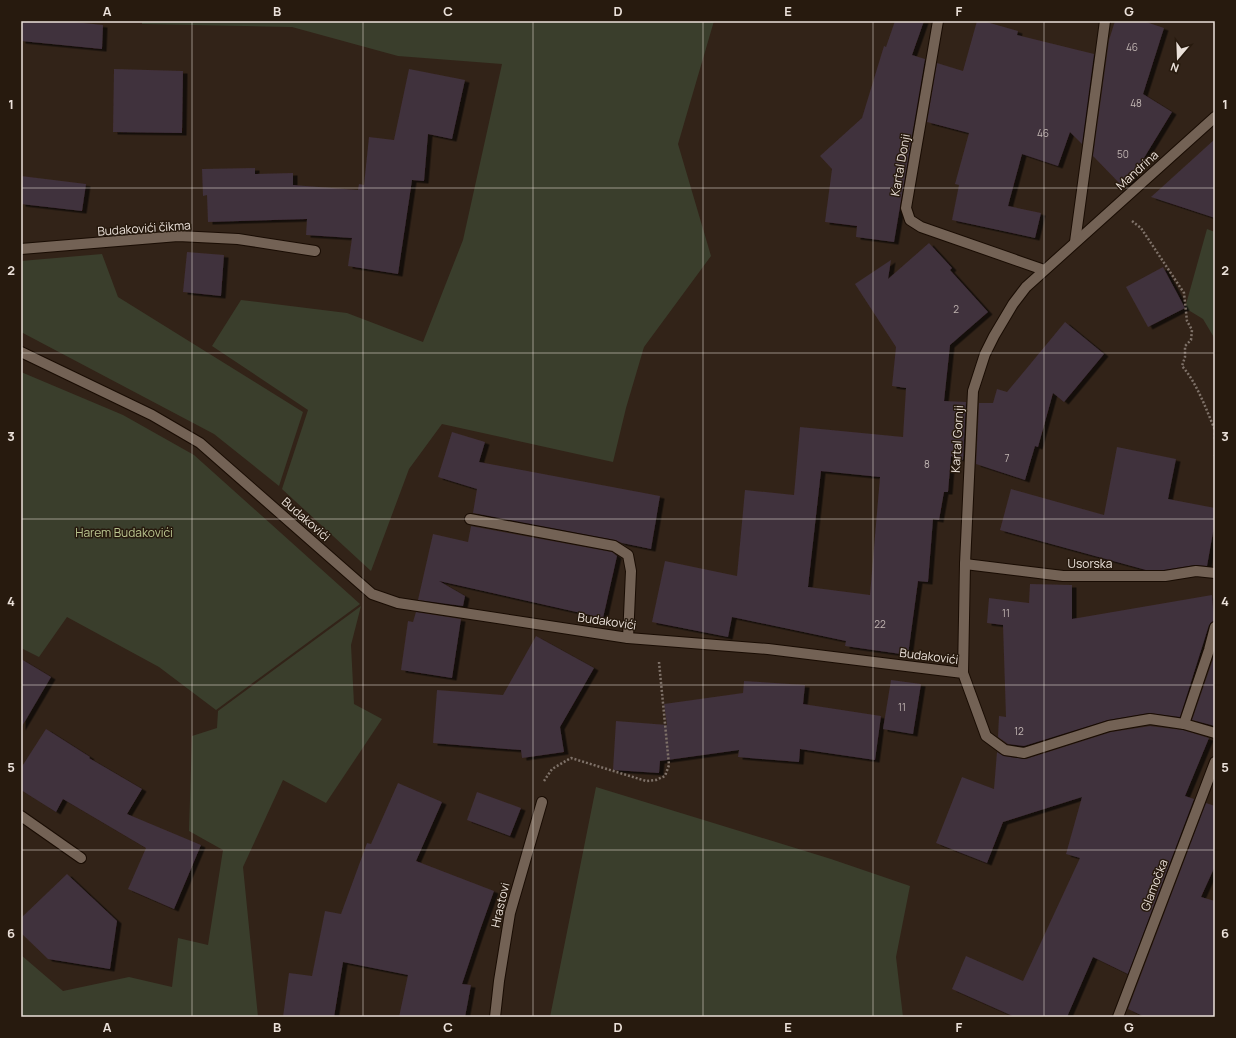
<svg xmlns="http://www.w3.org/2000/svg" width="1236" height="1038" font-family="Manrope,sans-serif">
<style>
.green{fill:#3a3e2c}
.building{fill:#41313c;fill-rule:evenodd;filter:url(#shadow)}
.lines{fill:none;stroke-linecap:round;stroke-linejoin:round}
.service-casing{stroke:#190c03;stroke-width:12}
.pedestrian-casing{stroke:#190c03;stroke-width:12}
.minor-casing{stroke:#190c03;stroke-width:12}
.path{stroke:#7f7269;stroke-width:2.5;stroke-dasharray:2 2;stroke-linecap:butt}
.service{stroke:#736255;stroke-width:10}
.pedestrian{stroke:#736255;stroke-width:10}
.minor{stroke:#736255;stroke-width:10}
.grid{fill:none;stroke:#ebe1da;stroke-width:1;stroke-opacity:0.55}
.labels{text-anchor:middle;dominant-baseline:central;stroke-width:3;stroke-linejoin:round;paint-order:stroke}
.number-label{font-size:10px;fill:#c0b5b2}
.street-label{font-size:12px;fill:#ebe1da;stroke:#271a0e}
.park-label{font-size:12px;fill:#bac590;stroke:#271a0e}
.neatline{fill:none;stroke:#ebe1da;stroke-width:1.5}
.grid-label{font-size:13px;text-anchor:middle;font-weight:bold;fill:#ebe1da}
</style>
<defs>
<filter id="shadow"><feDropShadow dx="4.5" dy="2.5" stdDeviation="0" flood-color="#0009"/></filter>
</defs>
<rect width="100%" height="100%" fill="#322318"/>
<!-- green -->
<g class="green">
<polygon points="142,21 714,21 678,144 711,256 644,347 626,408 613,462 442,424 409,469 371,571 282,489 308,410 212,346 241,300 347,313 423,342 463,240 502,64 398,56 292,27 142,24"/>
<polygon points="1207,229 1215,232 1215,339 1203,319 1185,308"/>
<polygon points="102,254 118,297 303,412 279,486 214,434 21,332 21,261"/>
<polygon points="21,372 123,415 194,455 360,604 216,710 159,667 67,617 39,657 21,648"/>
<polygon points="361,606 351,645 354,704 382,719 326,803 283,780 243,867 258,1017 21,1017 21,955 63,991 129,977 172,987 178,938 208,945 223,850 189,831 192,736 217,728 218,711"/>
<polygon points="596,787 831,859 910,886 896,957 903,1017 550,1017"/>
</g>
<!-- building -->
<g class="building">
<polygon points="21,21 65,21 103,25 102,49 21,41"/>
<polygon points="895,21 924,21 912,55 925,59 894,242 856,237 857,226 825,222 832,169 820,156 862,118 884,46 886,47"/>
<polygon points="977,21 983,21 1018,31 1017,35 1094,54 1082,144 1070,132 1058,166 1022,154 1008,206 1041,213 1035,238 952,220 959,185 955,184 969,133 927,122 937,63 963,71"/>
<polygon points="1115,21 1143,21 1164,28 1143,94 1172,112 1125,189 1093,156 1109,40"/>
<polygon points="114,69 183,71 182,133 113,132"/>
<polygon points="409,69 465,80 452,139 428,134 424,181 412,180 398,274 348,266 352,238 306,235 307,219 208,222 207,195 203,196 202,169 255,168 255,174 293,173 293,185 358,190 359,184 364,185 369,137 394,140"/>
<polygon points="1215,139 1215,218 1151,197"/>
<polygon points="21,176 86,184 82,211 21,204"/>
<path d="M929,243L952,268L950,270L988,312L950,345L944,401L966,402L963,460L951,456L948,492H944L939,520L933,519L928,582L918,581L908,655L845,646L846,641L732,617L728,637L652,622L665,561L737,576L745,490L794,495L800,427L903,437L906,388L892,386L896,347L855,284L891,260L888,279ZM821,471L880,477L870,595L808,587Z"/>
<polygon points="187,252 224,255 221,296 183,292"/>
<polygon points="1163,267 1185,308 1148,327 1126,287"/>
<polygon points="1065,322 1104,354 1064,402 1053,393 1038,447 1035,446 1025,480 976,464 979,403 993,403 997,389 1007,392"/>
<polygon points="452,432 485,442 479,462 660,496 651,549 622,543 615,540 473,513 477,489 438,477"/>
<polygon points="1117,447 1176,459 1168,499 1215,508 1215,521 1207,566 1195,565 1164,570 1146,570 1000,530 1011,489 1104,515"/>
<polygon points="471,526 612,552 617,556 603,618 439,581 465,596 463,606 418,600 433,534 468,542"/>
<polygon points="1030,584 1072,585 1072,619 1212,595 1214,621 1209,625 1180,717 1149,713 1108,720 1024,746 1008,744 998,737 999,716 1006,717 1003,625 987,623 989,598 1029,603"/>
<polygon points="416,612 461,619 452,678 401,670 408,621 413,622"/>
<polygon points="536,636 594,668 560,727 564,752 522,758 521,750 433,743 437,690 503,695"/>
<polygon points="1215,653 1215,726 1192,720"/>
<polygon points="21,659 51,677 21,728"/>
<polygon points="891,680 921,684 913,734 883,729"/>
<polygon points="744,681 805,685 803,704 881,716 875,760 800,749 799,762 738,757 739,750 660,761 659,773 613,770 616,721 667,725 664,704 743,693"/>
<polygon points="1150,726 1183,730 1209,738 1185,796 1194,799 1128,974 1093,957 1067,1017 1015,1017 952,989 966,956 1023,981 1080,858 1066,854 1082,797 1003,822 987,863 936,843 962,777 994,789 997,752 1004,756 1026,759 1111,732"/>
<polygon points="46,729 90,757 89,758 142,789 127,814 201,845 174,909 128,889 146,848 63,799 56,812 21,790 21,768"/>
<polygon points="398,783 442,802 416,861 494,891 479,933 462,984 471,985 465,1017 399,1017 408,975 343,962 334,1017 283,1017 289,973 312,976 325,911 341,914 367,843 371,844"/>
<polygon points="477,792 521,808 510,836 467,820"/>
<polygon points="1206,803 1215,806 1215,866 1201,897 1215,901 1215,1017 1145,1017 1128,1009"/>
<polygon points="67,874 117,921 110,969 48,959 21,933 21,918"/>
</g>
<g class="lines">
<defs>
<polyline id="service" points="470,519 614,546 628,555 631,571 628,638"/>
<g id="pedestrian">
<polyline points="965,564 1063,576 1165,576 1196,571 1215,573"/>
<polyline points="1184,724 1209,650 1215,627"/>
</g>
<g id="minor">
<polyline points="938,21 906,208 910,220 921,227 1044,270"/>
<polyline points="1075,242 1105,21"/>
<polyline points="21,249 178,236 238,239 315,251"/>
<polyline points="21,352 152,415 200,443 372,594 398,603 628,638 768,649 963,673 986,736 1005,750 1024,753 1109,726 1150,719 1184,724 1215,733"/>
<polyline points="963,673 965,564 973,391 985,354 994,336 1013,304 1026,287 1215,117"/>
<polyline points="21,816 81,858"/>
<polyline points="495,1017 499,981 510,913 542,802"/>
<polyline points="1118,1017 1215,762"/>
</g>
</defs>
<!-- service casing -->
<use href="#service" class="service-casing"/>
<!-- pedestrian casing -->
<use href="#pedestrian" class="pedestrian-casing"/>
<!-- minor casing -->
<use href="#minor" class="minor-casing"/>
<!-- path -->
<g class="path">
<path d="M1132,221L1141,228L1184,293L1187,321L1192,330L1191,340L1185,346V357L1182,366C1197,383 1206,409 1215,430"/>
<polyline points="1215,433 1215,439"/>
<polyline points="1215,455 1215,456"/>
<polyline points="544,781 552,769 571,758 646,781 656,780 665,776 669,765 659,662"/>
</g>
<!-- service -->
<use href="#service" class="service"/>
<!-- pedestrian -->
<use href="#pedestrian" class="pedestrian"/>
<!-- minor -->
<use href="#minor" class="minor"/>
</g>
<!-- grid -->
<path class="grid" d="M192,21V1017M363,21V1017M533,21V1017M703,21V1017M873,21V1017M1044,21V1017M21,188H1215M21,353H1215M21,519H1215M21,685H1215M21,850H1215"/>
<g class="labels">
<!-- number labels -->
<g class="number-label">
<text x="1132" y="47">46</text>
<text x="1136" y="103">48</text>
<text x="1043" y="133">46</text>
<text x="1123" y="154">50</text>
<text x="956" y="309">2</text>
<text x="1007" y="458">7</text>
<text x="927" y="464">8</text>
<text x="1006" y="613">11</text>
<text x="880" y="624">22</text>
<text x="902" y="707">11</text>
<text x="1019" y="731">12</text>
</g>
<!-- street labels -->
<g class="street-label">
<text transform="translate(900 165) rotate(-80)">Kartal Donji</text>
<text transform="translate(1137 170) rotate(-42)">Mandrina</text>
<text transform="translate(144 228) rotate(-4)">Budakovići čikma</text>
<text transform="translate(957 439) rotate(-87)">Kartal Gornji</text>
<text transform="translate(306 519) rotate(41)">Budakovići</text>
<text x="1090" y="563">Usorska</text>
<text transform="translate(607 621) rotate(8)">Budakovići</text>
<text transform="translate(929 656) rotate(7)">Budakovići</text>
<text transform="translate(1154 885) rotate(-69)">Glamočka</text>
<text transform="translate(500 905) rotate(-77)">Hrastovi</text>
</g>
<!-- park labels -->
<g class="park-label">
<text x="124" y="532">Harem Budakovići</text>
</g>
</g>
<!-- border -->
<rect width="1236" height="1038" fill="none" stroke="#271a0e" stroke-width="44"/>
<!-- north arrow -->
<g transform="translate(1178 58) rotate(199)" stroke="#271a0e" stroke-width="3" paint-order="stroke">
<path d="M0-3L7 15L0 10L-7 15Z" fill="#ebe1da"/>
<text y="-6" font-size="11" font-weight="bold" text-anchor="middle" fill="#ebe1da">N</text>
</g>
<rect x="22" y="22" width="1192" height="994" class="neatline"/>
<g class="grid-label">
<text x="107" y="16">A</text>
<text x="277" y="16">B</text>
<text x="448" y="16">C</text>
<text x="618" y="16">D</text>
<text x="788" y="16">E</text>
<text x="959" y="16">F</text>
<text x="1129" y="16">G</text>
<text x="11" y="109">1</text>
<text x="1225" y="109">1</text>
<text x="11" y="275">2</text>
<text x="1225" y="275">2</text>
<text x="11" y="441">3</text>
<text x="1225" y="441">3</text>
<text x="11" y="606">4</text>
<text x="1225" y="606">4</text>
<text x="11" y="772">5</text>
<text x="1225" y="772">5</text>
<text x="11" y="938">6</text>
<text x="1225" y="938">6</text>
<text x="107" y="1032">A</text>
<text x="277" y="1032">B</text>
<text x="448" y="1032">C</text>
<text x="618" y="1032">D</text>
<text x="788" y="1032">E</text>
<text x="959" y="1032">F</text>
<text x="1129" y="1032">G</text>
</g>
</svg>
